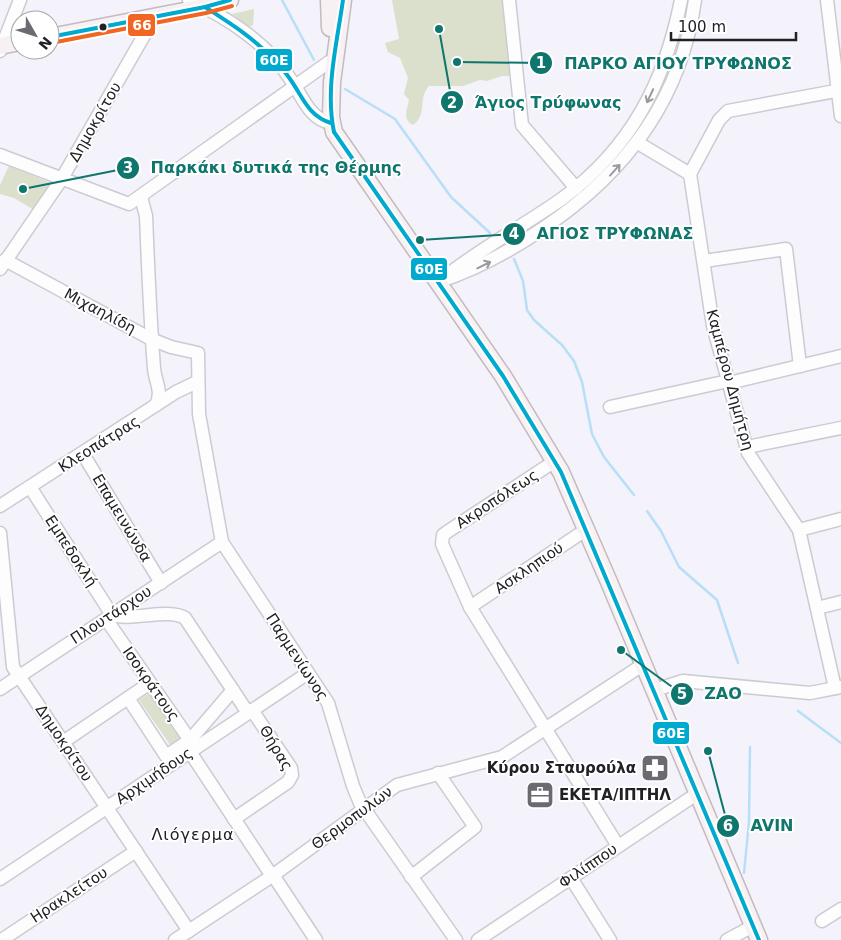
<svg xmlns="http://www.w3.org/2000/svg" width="841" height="940" font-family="'DejaVu Sans',sans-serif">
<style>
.green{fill:#dbe0cd}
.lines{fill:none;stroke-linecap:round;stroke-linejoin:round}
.stream{stroke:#b7dff7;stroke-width:2.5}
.minor-casing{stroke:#cdcbd1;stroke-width:15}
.major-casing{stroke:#c4babf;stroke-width:19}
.minor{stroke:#fdfdfe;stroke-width:12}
.major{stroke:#f7f1f3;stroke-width:16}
.bus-1-casing{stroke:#fff;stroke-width:8}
.bus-2-casing{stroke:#fff;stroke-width:8}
.bus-1{stroke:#00a9ce;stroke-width:4}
.bus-2{stroke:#f26522;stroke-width:4}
.oneway{stroke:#9a9a9c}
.bus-dot{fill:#222025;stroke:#fff;stroke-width:2}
.labels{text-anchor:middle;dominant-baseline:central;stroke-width:4;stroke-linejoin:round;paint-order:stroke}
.street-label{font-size:15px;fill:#222025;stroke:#fff}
.poi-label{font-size:15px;font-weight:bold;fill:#222025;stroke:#fff;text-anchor:end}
.neighbourhood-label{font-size:16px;letter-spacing:1px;fill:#222025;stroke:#fff}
.leader{fill:none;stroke:#0f766e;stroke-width:2}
.callout-dot{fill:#0f766e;stroke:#fff;stroke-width:2}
.mark-label{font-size:15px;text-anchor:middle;font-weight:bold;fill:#fff}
.callout-label{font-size:16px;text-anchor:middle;font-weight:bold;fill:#0f766e;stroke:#fff;stroke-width:4;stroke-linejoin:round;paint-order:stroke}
.line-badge{stroke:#fff;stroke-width:2}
.badge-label{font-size:14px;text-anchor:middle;font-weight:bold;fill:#fff}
</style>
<rect width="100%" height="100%" fill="#f4f2fa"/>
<!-- green -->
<g class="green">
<path d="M392,0H507L514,76H502L487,81L480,80L463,86H429C417,100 428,114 413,125C402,119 407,110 409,100L404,94L408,78L400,58L388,52L385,43L399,39Z"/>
<polygon points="254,9 253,25 248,27 232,14"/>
<polygon points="9,166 51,183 34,210 14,198 0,194 0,185"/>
<polygon points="151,692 184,741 173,749 139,700"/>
</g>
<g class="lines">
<!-- stream -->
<g class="stream">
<polyline points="282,0 314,60"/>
<polyline points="345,89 395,119 451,197 490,233"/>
<polyline points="514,259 523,281 527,310 534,320 562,345 574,361 582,382 592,434 604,457 634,495"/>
<polyline points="647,511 661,531 679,567 717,600 738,663"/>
<polyline points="798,711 841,743"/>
<polyline points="744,873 749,822 750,747"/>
</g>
<defs>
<g id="minor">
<path d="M189,0C227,17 268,44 291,80C303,97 309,119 331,123"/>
<polyline points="509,0 522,125 576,188"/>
<polyline points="827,0 841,116"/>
<polyline points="0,51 20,0"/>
<polyline points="638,143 690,174 719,120 728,111 841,90"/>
<polyline points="0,155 129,204 329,62"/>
<polyline points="690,174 713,326 748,453 799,530 835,688"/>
<path d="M141,197L146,216C148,267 150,317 154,368C155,382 163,391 156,405"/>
<polyline points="5,260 151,339 171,347 198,353 199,414 222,542 328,703 353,786 360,803 456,940"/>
<polyline points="704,261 786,249 800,366"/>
<polyline points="0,269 61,180 146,32 146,19"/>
<path d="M446,276C483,247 525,225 563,198C632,147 665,81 681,0"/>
<path d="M438,282C477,269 509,252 542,229C625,174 681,101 695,0"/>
<polyline points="729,383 841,356"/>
<polyline points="610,407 728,381"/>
<polyline points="747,447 841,428"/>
<polyline points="83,454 161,583"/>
<polyline points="555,461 447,532 443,535 442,544 470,607 618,846"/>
<path d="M30,487L112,615C133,621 168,608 185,618L248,713"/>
<polyline points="0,506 176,392 197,382"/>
<polyline points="799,530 841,519"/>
<polyline points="0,533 13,667 189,931"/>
<polyline points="470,607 587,529"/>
<polyline points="817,608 841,602"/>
<polyline points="106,619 194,746"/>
<polyline points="0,689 222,542"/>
<polyline points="655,690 683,681 810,693 841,687"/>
<polyline points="128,698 166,756 190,740 233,690"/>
<polyline points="63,742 150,683"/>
<polyline points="190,752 272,876"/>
<polyline points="234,819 288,782 292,775 291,768 252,710"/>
<polyline points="273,875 316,940"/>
<polyline points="411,877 475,827 438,773"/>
<polyline points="571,878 610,940"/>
<polyline points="0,879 308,673"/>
<polyline points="822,921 841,909"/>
<polyline points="3,939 136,851"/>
<polyline points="175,940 272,876 397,785 502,757 644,664"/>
<polyline points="478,940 698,793"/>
<polyline points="727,940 753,926"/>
</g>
<g id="major">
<polyline points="329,0 330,28"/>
<polyline points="343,0 332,82 331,117 334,132 503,376 561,472 609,582 759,940"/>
<polyline points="50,37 205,7 230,0"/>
<polyline points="0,46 20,42"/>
</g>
</defs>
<!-- minor casing -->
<use href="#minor" class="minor-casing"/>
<!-- major casing -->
<use href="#major" class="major-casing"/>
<!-- minor -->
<use href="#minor" class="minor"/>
<!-- major -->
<use href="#major" class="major"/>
<defs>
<g id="bus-1">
<path d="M343,0C337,43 325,89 334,132L503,376L561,472L759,940"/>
<path d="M205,7C228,22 251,36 270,56C277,63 285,71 290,79C303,97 308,116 331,123"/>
<polyline points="50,37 205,7 230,0"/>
</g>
<polyline id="bus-2" points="51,43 206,13 232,6"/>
</defs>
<!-- bus-1 casing -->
<use href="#bus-1" class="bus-1-casing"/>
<!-- bus-2 casing -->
<use href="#bus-2" class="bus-2-casing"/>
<!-- bus-1 -->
<use href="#bus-1" class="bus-1"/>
<!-- bus-2 -->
<use href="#bus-2" class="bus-2"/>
</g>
<!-- one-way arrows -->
<defs><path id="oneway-shaft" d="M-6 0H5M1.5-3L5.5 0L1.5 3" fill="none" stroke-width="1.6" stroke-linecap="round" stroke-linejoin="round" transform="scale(1.25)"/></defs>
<g class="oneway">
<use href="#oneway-shaft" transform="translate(650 96) rotate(115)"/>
<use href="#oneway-shaft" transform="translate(615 170) rotate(-48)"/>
<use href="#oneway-shaft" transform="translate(484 265) rotate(-26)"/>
</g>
<!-- icons -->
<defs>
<symbol id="pharmacy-square" viewBox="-11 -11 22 22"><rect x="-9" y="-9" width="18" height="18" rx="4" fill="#6c6a70" stroke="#fff"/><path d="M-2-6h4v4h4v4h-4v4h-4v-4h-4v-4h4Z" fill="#fff"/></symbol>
<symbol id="office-square" viewBox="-11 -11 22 22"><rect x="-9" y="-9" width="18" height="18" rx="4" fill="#6c6a70" stroke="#fff"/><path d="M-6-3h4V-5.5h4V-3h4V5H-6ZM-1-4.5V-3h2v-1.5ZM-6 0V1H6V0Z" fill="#fff"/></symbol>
</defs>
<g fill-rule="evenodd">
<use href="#pharmacy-square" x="639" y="752" width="32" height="32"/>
<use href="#office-square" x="524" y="779" width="32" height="32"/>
</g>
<!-- markers -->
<circle class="bus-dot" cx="103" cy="27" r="4.5"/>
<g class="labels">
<!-- street labels -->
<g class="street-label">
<text transform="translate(95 122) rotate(-60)">Δημοκρίτου</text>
<text transform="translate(100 311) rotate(28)">Μιχαηλίδη</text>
<text transform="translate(730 380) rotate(75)">Καμπέρου Δημήτρη</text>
<text transform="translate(99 444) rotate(-32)">Κλεοπάτρας</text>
<text transform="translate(497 499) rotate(-33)">Ακροπόλεως</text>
<text transform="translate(122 518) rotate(59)">Επαμεινώνδα</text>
<text transform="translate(71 551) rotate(57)">Εμπεδοκλή</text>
<text transform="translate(529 568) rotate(-34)">Ασκληπιού</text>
<text transform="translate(111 615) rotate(-33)">Πλουτάρχου</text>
<text transform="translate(297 657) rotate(57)">Παρμενίωνος</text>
<text transform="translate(151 684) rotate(55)">Ισοκράτους</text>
<text transform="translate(64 743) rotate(56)">Δημοκρίτου</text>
<text transform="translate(276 748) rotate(59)">Θήρας</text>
<text transform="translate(154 776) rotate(-34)">Αρχιμήδους</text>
<text transform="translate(352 818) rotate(-36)">Θερμοπυλών</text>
<text transform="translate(588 866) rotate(-34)">Φιλίππου</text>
<text transform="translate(69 895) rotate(-33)">Ηρακλείτου</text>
</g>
<!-- poi labels -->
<g class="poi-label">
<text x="636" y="768">Κύρου Σταυρούλα</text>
<text x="559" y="795" text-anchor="start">ΕΚΕΤΑ/ΙΠΤΗΛ</text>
</g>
<!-- neighbourhood labels -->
<g class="neighbourhood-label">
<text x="193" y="834">Λιόγερμα</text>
</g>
</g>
<!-- callouts -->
<path class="leader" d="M457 62L541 63M439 29L452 102M23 189L128 168M420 240L514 234M621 650L682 694M708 751L728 826"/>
<g class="callout-dot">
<circle cx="457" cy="62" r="5"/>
<circle cx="439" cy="29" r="5"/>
<circle cx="23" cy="189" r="5"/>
<circle cx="420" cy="240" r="5"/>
<circle cx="621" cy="650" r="5"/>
<circle cx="708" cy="751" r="5"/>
<circle cx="541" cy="63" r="12"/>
<circle cx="452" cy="102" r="12"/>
<circle cx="128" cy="168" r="12"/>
<circle cx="514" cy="234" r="12"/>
<circle cx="682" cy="694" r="12"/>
<circle cx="728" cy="826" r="12"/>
</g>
<g class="mark-label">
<text x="541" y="68">1</text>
<text x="452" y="108">2</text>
<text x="128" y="173">3</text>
<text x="514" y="239">4</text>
<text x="682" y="699">5</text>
<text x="728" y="831">6</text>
</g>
<g class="callout-label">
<text x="678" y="69">ΠΑΡΚΟ ΑΓΙΟΥ ΤΡΥΦΩΝΟΣ</text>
<text x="548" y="108">Άγιος Τρύφωνας</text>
<text x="276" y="173">Παρκάκι δυτικά της Θέρμης</text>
<text x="615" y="239">ΑΓΙΟΣ ΤΡΥΦΩΝΑΣ</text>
<text x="723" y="699">ZAO</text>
<text x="772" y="831">AVIN</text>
</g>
<g class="line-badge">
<rect x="127" y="13" width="29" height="24" rx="5" fill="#f26522"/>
<rect x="255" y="48" width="38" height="24" rx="5" fill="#00a9ce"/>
<rect x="410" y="257" width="38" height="24" rx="5" fill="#00a9ce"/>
<rect x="652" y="721" width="38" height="24" rx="5" fill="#00a9ce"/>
</g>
<g class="badge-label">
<text x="142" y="30">66</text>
<text x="274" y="65">60Ε</text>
<text x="429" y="274">60Ε</text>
<text x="671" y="738">60Ε</text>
</g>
<!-- north arrow -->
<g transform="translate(35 35) rotate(129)"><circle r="24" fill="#ffffff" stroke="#a7a6a8"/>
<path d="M0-4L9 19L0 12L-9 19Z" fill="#6c6a70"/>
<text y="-8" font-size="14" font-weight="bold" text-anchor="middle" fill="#222025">N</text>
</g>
<!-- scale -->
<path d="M671 32v8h125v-8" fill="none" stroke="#222025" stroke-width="2.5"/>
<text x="678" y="32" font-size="15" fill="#222025" stroke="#ffffff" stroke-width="4" paint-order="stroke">100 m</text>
</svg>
